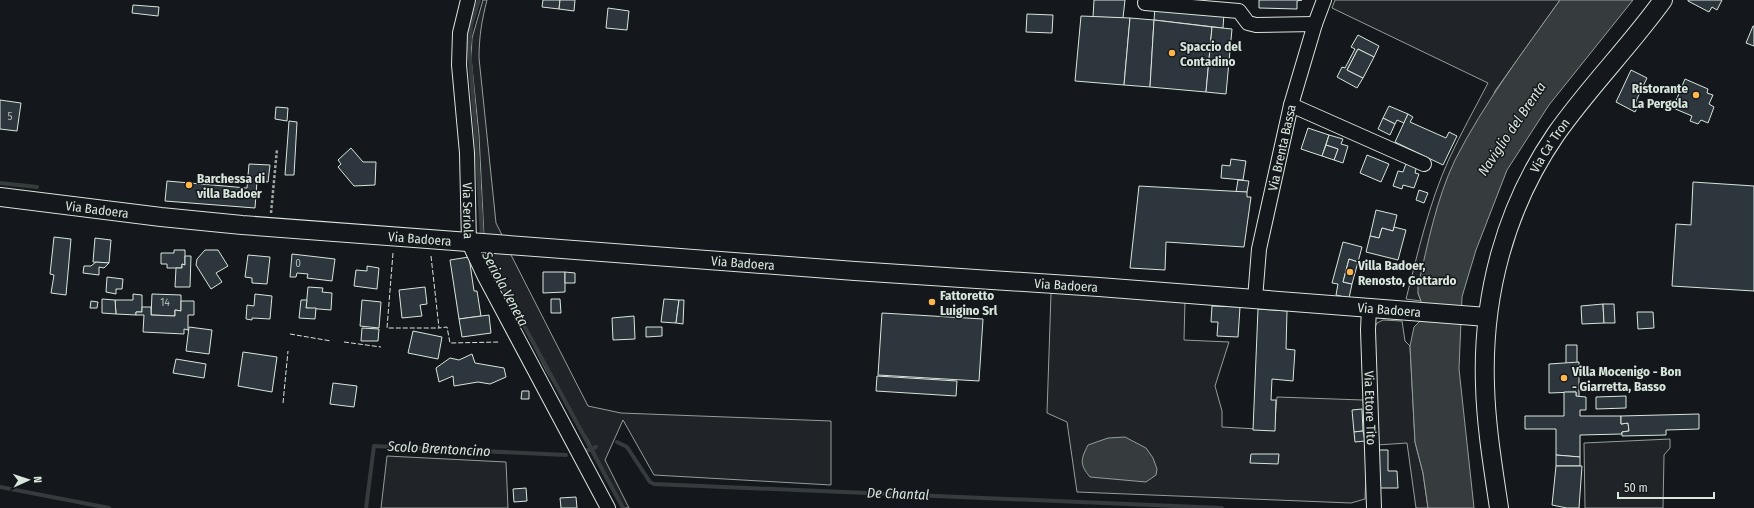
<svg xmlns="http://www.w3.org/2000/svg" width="1754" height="508" font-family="'Fira Sans Condensed',sans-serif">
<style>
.green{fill:#202428;stroke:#939e99}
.water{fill:#363b3e;stroke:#939e99}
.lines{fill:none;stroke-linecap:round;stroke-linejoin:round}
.stream{stroke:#363b3e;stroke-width:4}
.building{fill:#2c363c;stroke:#d8e6dc}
.minor-casing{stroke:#d8e6dc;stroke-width:16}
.major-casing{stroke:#d8e6dc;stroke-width:20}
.path{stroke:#9da8a2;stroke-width:2.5;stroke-dasharray:3 2;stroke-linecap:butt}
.minor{stroke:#14181c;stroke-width:14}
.major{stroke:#14181c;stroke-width:18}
.fence{stroke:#d8e6dc;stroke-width:1;stroke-dasharray:5 2;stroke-linecap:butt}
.poi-dot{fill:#ffb74d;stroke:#14181c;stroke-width:1.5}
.labels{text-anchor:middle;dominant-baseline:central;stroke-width:3;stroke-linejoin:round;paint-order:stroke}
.number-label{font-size:11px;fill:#adbab4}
.poi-label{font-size:13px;font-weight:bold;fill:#d8e6dc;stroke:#14181c;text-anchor:start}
.street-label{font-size:13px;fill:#d8e6dc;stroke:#14181c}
.water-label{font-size:14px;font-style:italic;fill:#d8e6dc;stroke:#14181c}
</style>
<rect width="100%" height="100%" fill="#14181c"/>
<!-- green -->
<g class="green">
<path d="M483,0H487C482,19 479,37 479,58L496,223L504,239L484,237L479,135L471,58L472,38Z"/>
<path d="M1335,0H1560L1495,91L1418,293L1421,301L1406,299C1418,252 1429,203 1449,159C1461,133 1475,108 1488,83L1332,8Z"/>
<polygon points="486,250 510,253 588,406 621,413 831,421 831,485 654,475 623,420 605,460 629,508 623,508 588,440 546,370 490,261"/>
<polygon points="1051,293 1185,300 1184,340 1229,342 1215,386 1222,411 1222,427 1274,430 1277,397 1363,400 1367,444 1365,499 1351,503 1077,492 1067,422 1047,413"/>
<polygon points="1383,320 1402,321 1405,341 1410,346 1415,442 1423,473 1428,508 1416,508 1407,443 1377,445 1374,329 1377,323"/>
<polygon points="1670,439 1670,448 1664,455 1663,508 1585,508 1584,443"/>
<polygon points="387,456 506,462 508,508 381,508"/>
</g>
<!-- water -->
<g class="water">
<path d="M1560,0H1633L1549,105L1507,170L1476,250L1464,290L1462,297L1459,369L1474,508H1428L1423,473L1415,442L1410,346L1414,327L1419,322L1421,301L1418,293V286C1428,243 1436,200 1455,160C1484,103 1523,52 1560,0Z"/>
<path d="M1125,437L1146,448L1153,458L1157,469L1156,475L1146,482L1090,477C1079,464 1081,459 1088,445L1108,438Z"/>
</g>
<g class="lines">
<!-- stream -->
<g class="stream">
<polyline points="479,0 471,26 469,48 476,137 482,238"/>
<polyline points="0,183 37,187"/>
<polyline points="482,248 623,508"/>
<polyline points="617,442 627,447 650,482 654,484 1222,508"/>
<polyline points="585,451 596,447"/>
<polyline points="0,487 109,508"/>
<polyline points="366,508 374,446 566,455"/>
</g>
</g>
<!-- building -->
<g class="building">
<polygon points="543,0 560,0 559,9 542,7"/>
<polygon points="560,0 575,0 574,11 559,9"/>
<polygon points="1094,0 1125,0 1123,18 1093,17"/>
<polygon points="1259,0 1302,0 1297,1 1297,9 1259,8"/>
<polygon points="1688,0 1722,0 1717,10 1712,7 1709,12 1688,1"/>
<polygon points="133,5 159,7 158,16 132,13"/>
<polygon points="1155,7 1224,13 1223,28 1154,20"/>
<polygon points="608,8 629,11 627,30 606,28"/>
<polygon points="1027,14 1053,15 1052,33 1026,32"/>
<polygon points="1081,16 1130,18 1124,85 1075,81"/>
<polygon points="1130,18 1154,20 1150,87 1124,85"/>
<polygon points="1154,20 1212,27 1206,92 1150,87"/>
<polygon points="1753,26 1754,26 1754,46 1746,43"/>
<polygon points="1212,27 1232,29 1226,94 1206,92"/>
<polygon points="1358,35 1379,46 1374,57 1358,49 1347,70 1363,78 1357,88 1337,77 1342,67 1345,68 1355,49 1351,47"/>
<polygon points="1358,49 1374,57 1363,78 1347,70"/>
<polygon points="1631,70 1647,78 1636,101 1640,102 1635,112 1616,102"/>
<polygon points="1685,79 1708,89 1707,93 1713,95 1709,104 1714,107 1708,123 1701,120 1698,124 1690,121 1692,116 1673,108"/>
<polygon points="0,100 21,103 17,131 0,129"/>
<polygon points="1389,106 1408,114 1404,123 1397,120 1395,124 1383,118"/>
<polygon points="276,107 288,108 287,121 275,119"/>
<polygon points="1408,114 1413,117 1410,122 1446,138 1449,132 1457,136 1443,165 1395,142"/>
<polygon points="1383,118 1395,124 1390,135 1378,129"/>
<polygon points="289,121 297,122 294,175 285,175"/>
<polygon points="1308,128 1329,135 1322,156 1301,149"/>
<polygon points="1329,135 1343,139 1341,144 1348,146 1343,163 1334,160 1338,149 1326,145"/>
<polygon points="1326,145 1338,149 1334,160 1322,156"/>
<polygon points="351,148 363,162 376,162 375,185 354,186 338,167 341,164 338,160"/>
<polygon points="1367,155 1389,164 1381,182 1360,173"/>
<polygon points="1231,159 1246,161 1243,180 1221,178 1222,165 1230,166"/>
<polygon points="1407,161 1417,165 1415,173 1419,174 1414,188 1403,185 1402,189 1393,186 1398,171 1403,172"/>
<polygon points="249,164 270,165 268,182 257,181 255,208 165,201 167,181 247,188"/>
<polygon points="1238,180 1249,181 1247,192 1236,192"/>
<polygon points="1693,182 1754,186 1754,291 1672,286 1676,224 1691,225"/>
<polygon points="1139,186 1247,192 1247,197 1251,197 1244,247 1166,242 1165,270 1130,268"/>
<polygon points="1419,190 1428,193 1424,203 1416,200"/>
<polygon points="1376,210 1397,215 1393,231 1382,228 1379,238 1370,236"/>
<polygon points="1394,227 1406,230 1398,260 1366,252 1370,236 1379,238 1382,228 1393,231"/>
<polygon points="54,237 71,239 66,295 51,293 54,275 50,274"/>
<polygon points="95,238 111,240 109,263 93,262"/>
<polygon points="1343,242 1362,247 1358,262 1349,259 1343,282 1352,284 1349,298 1336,295 1338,284 1332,283"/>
<polygon points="174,250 185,250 185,265 182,264 182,268 167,268 167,264 161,264 161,253 174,253"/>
<polygon points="205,250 218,250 228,266 216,273 222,282 211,289 196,265 197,259"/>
<polygon points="292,254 335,259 332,281 307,278 308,274 297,273 296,277 290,277"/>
<polygon points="248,255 270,257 267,284 252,283 252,278 245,277"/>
<polygon points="185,256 191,256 190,287 175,287 176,268 182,268 182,264 185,265"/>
<polygon points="469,257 474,291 477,291 481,316 459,319 450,260"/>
<polygon points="1349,259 1358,262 1352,284 1343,282"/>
<polygon points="96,262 109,263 104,268 99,267 99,275 83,273 84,266 91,266"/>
<polygon points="367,266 379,268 377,289 354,286 356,270 367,271"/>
<polygon points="543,272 565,272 565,292 543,293"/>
<polygon points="565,272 575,273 575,283 565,283"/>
<polygon points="107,277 123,279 122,289 116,289 116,294 106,292"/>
<polygon points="308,287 323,288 322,292 332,293 331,310 306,308"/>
<polygon points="425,287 427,304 420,305 422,316 402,318 399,290"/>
<polygon points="133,294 142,295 142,312 136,312 136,315 116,314 115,300 133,300"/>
<polygon points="152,294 181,295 181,311 175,310 175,316 151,315"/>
<polygon points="255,294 272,296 270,319 252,318 252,320 246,319 247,305 254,306"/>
<polygon points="102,299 115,300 116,314 102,313"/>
<polygon points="551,299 560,299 561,313 551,313"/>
<polygon points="664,299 679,300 676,323 661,322"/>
<polygon points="301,300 307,300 306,308 316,308 315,319 299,318"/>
<polygon points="362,300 381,302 379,328 360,326"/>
<polygon points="679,300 684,300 683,324 676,323"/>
<polygon points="91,301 98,302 97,308 90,308"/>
<polygon points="181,301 194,301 194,315 188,315 188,330 184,329 184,334 143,332 144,315 136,315 136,312 142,312 142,307 151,307 151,315 175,316 175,310 181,311"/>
<polygon points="1603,304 1604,323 1582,324 1581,306"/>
<polygon points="1603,304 1614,304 1615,323 1604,323"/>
<polygon points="1212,306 1240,307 1238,337 1217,336 1218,322 1211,322"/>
<polygon points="1258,309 1287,311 1286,349 1295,350 1293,381 1272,379 1271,400 1276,400 1275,431 1253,430"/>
<polygon points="1637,312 1653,312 1654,328 1638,329"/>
<polygon points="882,313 983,319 979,381 878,375"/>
<polygon points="489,315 491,333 462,337 459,319"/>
<polygon points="634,316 635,339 613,340 612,318"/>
<polygon points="189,327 212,330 209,354 186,351"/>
<polygon points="646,327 662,327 662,336 646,337"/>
<polygon points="362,328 379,329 378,341 361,341"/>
<polygon points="413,331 442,337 438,359 408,353"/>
<polygon points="1566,345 1577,345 1577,363 1576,364 1566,364"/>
<polygon points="243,352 277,357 272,392 238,386"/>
<polygon points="472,354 475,363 504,368 506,377 490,384 478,382 454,386 453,376 439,382 436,368 450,358 459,360"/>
<polygon points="176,359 206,364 204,378 173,373"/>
<polygon points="1579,362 1579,397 1576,396 1576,392 1549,393 1549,364"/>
<polygon points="877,376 957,381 956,396 876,391"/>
<polygon points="333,383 357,386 354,407 330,404"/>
<polygon points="522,391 529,391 529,399 521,399"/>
<polygon points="1564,392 1576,392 1576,396 1586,397 1586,410 1580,410 1580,416 1621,416 1621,424 1628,423 1629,431 1622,432 1622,434 1580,435 1580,457 1556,455 1556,429 1525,429 1525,416 1564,416"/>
<polygon points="1626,396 1626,408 1596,409 1596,397"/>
<polygon points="1362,409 1363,431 1354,432 1352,410"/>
<polygon points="1699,414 1699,429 1666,430 1666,435 1622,436 1622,432 1629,431 1628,423 1621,424 1621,416"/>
<polygon points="1363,431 1365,441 1355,442 1354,432"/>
<polygon points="1378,450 1388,450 1388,471 1397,471 1398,488 1380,488"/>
<polygon points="1251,454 1279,454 1278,464 1250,463"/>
<polygon points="1556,455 1580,457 1580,466 1556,466"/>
<polygon points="1556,466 1582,466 1579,508 1567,508 1552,505"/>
<polygon points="526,488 527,501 514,502 513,489"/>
<polygon points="576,497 577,508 561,508 560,498"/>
</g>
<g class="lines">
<defs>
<g id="minor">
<path id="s1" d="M468,0L460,33L459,65L467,153L469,243L485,277L608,508"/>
<polyline points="1145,3 1239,11 1248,23 1256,25 1315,24"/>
<polyline points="1291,105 1424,164"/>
<path id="s2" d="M1255,299L1259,249L1291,105L1315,24L1324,0"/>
<path id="s3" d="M1369,308L1368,330L1374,508"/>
</g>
<g id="major">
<path id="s4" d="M0,197L161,217L242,225L855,271L1099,287L1487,317"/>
<path id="s5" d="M1499,508C1493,467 1486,426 1485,385C1482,296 1505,208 1556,134C1589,87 1630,46 1663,0"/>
</g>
</defs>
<!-- minor casing -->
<use href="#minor" class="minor-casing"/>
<!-- major casing -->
<use href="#major" class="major-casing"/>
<!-- path -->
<polyline class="path" points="271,213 277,149"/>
<!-- minor -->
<use href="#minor" class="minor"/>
<!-- major -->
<use href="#major" class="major"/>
<!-- fence -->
<g class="fence">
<polyline points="393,253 387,328 439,328"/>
<polyline points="431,256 439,328 447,327 450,343 500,342"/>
<polyline points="290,334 331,341"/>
<polyline points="344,342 381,347"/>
<polyline points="283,403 288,351"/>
</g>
</g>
<!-- markers -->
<g class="poi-dot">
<circle cx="1172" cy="53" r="4"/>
<circle cx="1696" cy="95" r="4"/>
<circle cx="189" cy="185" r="4"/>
<circle cx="1350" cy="272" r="4"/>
<circle cx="932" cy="302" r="4"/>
<circle cx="1564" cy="378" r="4"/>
</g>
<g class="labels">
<!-- number labels -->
<g class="number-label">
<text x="10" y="116">5</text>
<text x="298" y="263">0</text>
<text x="165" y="302">14</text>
</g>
<!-- poi labels -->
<g class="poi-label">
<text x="1180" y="46">Spaccio del<tspan x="1180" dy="15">Contadino</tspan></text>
<text x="1688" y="88" text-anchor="end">Ristorante<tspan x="1688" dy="15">La Pergola</tspan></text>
<text x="197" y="178">Barchessa di<tspan x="197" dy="15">villa Badoer</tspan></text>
<text x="1358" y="265">Villa Badoer,<tspan x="1358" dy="15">Renosto, Gottardo</tspan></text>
<text x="940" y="295">Fattoretto<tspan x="940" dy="15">Luigino Srl</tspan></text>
<text x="1572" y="371">Villa Mocenigo - Bon<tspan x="1572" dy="15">- Giarretta, Basso</tspan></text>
</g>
<!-- street labels -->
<g class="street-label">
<text stroke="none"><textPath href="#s5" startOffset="376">Via Ca' Tron</textPath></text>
<text stroke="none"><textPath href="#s2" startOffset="154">Via Brenta Bassa</textPath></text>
<text stroke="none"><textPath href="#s4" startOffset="98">Via Badoera</textPath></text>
<text stroke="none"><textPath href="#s1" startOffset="212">Via Seriola</textPath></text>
<text stroke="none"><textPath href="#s4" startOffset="422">Via Badoera</textPath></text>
<text stroke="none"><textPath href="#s4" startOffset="746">Via Badoera</textPath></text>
<text stroke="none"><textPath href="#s4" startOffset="1070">Via Badoera</textPath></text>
<text stroke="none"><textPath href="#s4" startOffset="1394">Via Badoera</textPath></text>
<text stroke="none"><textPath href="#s3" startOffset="100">Via Ettore Tito</textPath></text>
</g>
<!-- water labels -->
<g class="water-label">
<text transform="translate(1512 129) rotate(-56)">Naviglio del Brenta</text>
<text transform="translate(505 289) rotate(62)">Seriola Veneta</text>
<text transform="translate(439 449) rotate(3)">Scolo Brentoncino</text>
<text transform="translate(898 494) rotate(2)">De Chantal</text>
</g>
</g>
<!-- north arrow -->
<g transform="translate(28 480) rotate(87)" stroke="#14181c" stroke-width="3" paint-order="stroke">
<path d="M0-3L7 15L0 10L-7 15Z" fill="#d8e6dc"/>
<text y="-6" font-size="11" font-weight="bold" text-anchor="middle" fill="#d8e6dc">N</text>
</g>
<!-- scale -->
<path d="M1618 492v6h96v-6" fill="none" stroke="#d8e6dc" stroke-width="2"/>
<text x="1624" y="492" font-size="12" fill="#d8e6dc" stroke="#14181c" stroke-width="3" paint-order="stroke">50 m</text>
</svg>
